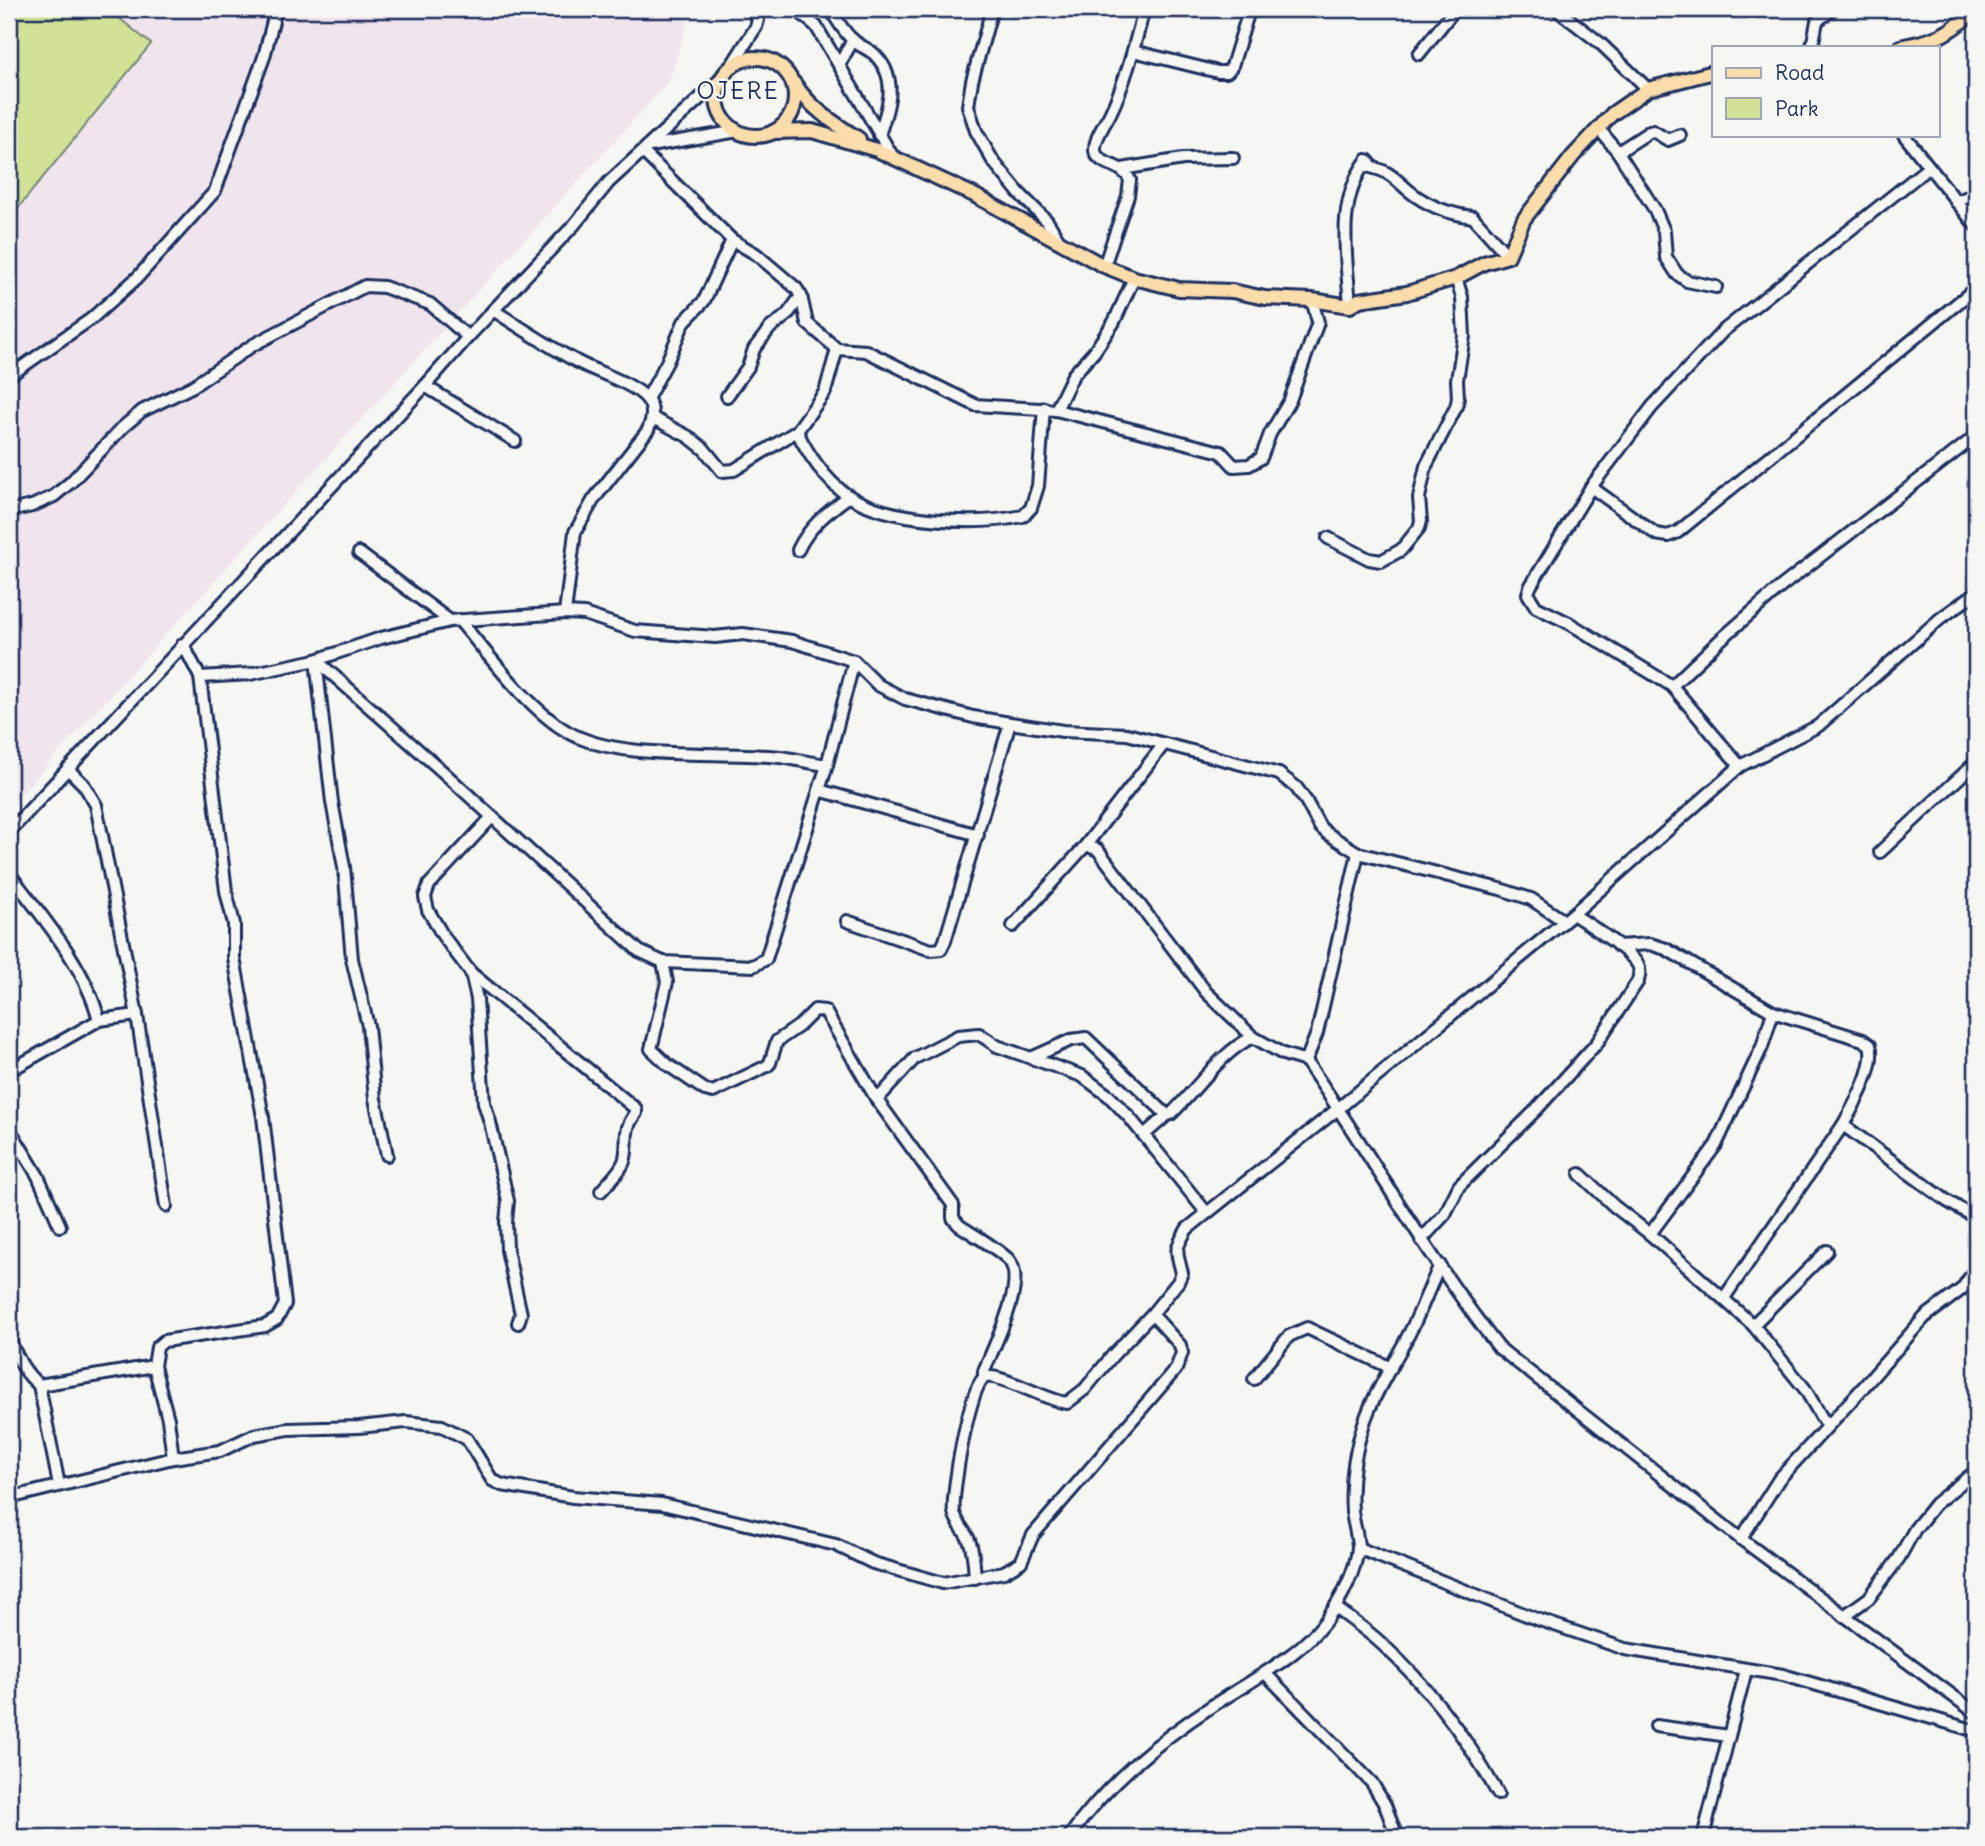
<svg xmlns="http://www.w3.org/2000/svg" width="1985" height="1846" font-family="Delius,sans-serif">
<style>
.built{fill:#f0e4ed}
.green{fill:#d1e296;stroke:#76887a;stroke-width:2}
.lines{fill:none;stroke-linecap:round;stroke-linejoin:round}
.minor-casing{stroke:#1b2f5e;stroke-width:16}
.major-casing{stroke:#1b2f5e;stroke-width:18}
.minor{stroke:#f6f6f2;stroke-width:10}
.major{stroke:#fbddab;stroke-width:12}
.labels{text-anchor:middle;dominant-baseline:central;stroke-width:5;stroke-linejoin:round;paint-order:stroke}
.quarter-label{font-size:24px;letter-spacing:2px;fill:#1b2f5e;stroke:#f6f6f2}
</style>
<rect width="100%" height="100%" fill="#f6f6f2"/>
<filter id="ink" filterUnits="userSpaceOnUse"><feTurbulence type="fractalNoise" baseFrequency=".0143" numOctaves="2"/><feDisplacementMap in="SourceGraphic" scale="14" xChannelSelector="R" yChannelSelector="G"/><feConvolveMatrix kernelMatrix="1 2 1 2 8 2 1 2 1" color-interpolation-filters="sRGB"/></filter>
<g filter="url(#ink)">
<!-- built -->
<polygon class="built" points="9,9 692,9 669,81 9,807"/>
<!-- green -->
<polygon class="green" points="13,9 108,9 151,44 15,212 9,207 9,15"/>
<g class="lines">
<defs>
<g id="minor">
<polyline points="796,9 816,26 893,157"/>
<path d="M830,9C837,19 843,32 853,40C860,47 870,49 876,56C899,80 888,108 879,135"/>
<polyline points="992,9 972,81 968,106 976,131 993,161 1019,193 1047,221 1060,242"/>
<polyline points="1556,9 1600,43 1648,89"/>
<polyline points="1812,47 1817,21 1833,9"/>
<polyline points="1133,51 1218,72 1227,72 1232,66 1248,14"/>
<polyline points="1419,54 1455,9"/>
<polyline points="839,65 853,40"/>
<polyline points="730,68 756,27 758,20 753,9"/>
<polyline points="1599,129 1618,152 1655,210 1664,231 1666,257 1677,274 1687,281 1716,287"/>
<polyline points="1904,135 1976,226"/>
<polyline points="650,146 738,131"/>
<polyline points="643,152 732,240 756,254 796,288 801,296 807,323 837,349 866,351 975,405 1056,410 1221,452 1234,466 1249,465 1261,458 1270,434 1290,400 1318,322 1312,300"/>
<polyline points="1618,152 1649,132 1653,131 1668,140 1680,135"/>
<polyline points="1122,169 1183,159 1233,158"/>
<polyline points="1956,202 1976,193"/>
<path d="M1104,266L1128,196L1130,180C1122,163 1103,167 1096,154C1091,143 1105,124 1110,114C1126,81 1135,44 1144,9"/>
<path d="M1350,306C1347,257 1335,203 1367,160L1370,163L1367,166C1389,171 1392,176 1408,190C1427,206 1449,214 1473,217L1508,256"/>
<path d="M493,310C520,327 548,346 576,361C595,372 634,383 647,399C655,409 652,420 648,430L594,499L575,532L565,613"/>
<polyline points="9,376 91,319 137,278 215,191 264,57 276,9"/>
<polyline points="425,386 515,441"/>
<polyline points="727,396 748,367 754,349 770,328 787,315 801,296"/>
<polyline points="647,399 667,362 684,322 704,301 732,240"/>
<polyline points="1056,410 1073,375 1094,352 1114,322 1134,278"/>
<polyline points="653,418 689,437 704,449 722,471 734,470 797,431 825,392 837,349"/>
<path d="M797,431C807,453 826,481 847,495C888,522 976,526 1023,516L1031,508L1038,486L1044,408"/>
<polyline points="1591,487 1656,534 1668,536 1678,532 1976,288"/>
<polyline points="9,511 32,506 54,496 71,482 123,427 142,411 193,386 253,345 365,286 384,287 430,304 468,337"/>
<polyline points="1328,538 1369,559 1381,561 1401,550 1419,528 1421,521 1419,498 1426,466 1456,407 1458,398 1457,380 1464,336 1462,297 1456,278"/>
<path d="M798,550C809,526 829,511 849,496"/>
<polyline points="359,553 450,621"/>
<path d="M459,620C488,654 530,711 568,732C620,762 718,750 780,757C795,759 811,763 827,765"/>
<polyline points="316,660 442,771 639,951 663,962 753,966 766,959 827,765 854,661"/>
<polyline points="316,660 332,802 344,867 352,959 368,1026 375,1099 387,1155"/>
<polyline points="200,677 250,674 316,660 381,638 450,621 565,613 584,614 635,631 715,637 743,634 792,641 854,661 878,685 905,699 973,717 1010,723 1063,731 1127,734 1279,774 1296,787 1306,801 1320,827 1328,834 1358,853 1500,889 1531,899 1564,921"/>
<polyline points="1672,686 1569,623 1536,607 1528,594 1530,587 1591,487 1652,407 1723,331 1929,167"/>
<polyline points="1740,766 1672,686 1719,641 1783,585 1976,436"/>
<polyline points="68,769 84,785 96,805 137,1015 166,1206"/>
<polyline points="819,790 978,835"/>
<polyline points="492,817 429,885 425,897 428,910 443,936 471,973 477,999 484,1103 490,1122 508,1201 506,1222 507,1250 521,1314 518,1323"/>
<polyline points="9,832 425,386 468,337 574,225 609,182 722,78"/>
<polyline points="1086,845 1164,744"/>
<polyline points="1880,852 1976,762"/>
<path d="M1358,853L1317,1033L1306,1061C1372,1156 1427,1257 1499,1348L1741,1539L1976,1713"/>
<path d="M9,873C43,918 85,965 99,1020"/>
<polyline points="847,921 931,950 941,949 945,941 1010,723"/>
<polyline points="1013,926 1086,845 1098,850 1206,992 1253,1037 1283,1054 1306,1061"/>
<path d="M1618,946L1650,944L1666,949L1773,1012L1863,1040L1870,1045C1877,1066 1853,1107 1843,1125L1947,1201L1976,1218"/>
<path d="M663,962L667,982L651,1049L668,1065L705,1090L713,1092L767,1066L770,1063L777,1041L799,1026L815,1010L825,1011L877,1100L953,1205V1218L959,1225C975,1236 994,1246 1008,1259C1029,1280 993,1347 984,1371V1378"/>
<path d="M471,973L636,1109V1113C622,1131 629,1138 625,1158C623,1169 609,1182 601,1191"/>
<polyline points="1773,1012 1762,1047 1716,1145 1650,1234 1753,1325 1805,1389 1826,1425"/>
<path d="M1031,1058L1071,1040L1086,1038L1167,1115L1171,1114C1196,1090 1222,1051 1253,1037"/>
<polyline points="9,1071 99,1020 137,1015"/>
<polyline points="877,1100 915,1058 958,1036 979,1034 997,1046 1082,1076 1109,1096 1129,1117 1206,1212"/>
<polyline points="9,1128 38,1176 60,1226"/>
<polyline points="1144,1135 1167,1115"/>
<polyline points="1580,1174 1614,1206 1650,1234"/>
<path d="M1421,1240L1445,1214L1459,1186L1537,1109L1597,1043L1638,981C1639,975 1641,971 1638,965C1630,950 1589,925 1573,914"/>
<polyline points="1724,1298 1843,1125"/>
<polyline points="1753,1325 1827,1251"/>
<path d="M9,1339C17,1356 23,1372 39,1385L154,1366"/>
<polyline points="1254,1379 1289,1336 1307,1328 1391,1368"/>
<polyline points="39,1385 59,1485"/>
<polyline points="173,1458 168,1419 154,1366 157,1347 164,1341 265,1326 277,1319 285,1304 263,1117 234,958 234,924 226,891 200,677 183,644"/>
<path d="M9,1498L173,1458L220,1451L254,1435L288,1429L359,1427L406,1422L442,1426L467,1439L492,1480L502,1485L573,1497L662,1504L836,1545L873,1563L943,1583L1004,1572L1021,1562L1033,1535L1176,1369L1182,1353L1180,1345L1152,1314L1178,1282L1182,1273C1176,1249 1174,1251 1187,1229L1339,1108L1573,914L1740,766L1818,726L1941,618L1976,593"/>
<polyline points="1741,1539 1779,1479 1860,1391 1925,1317 1962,1289 1976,1268"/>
<polyline points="1358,1548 1534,1618 1625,1649 1783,1675 1976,1731"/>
<path d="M975,1578C974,1566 974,1551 969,1540C965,1531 956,1522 954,1512C951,1495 970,1382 985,1377C1000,1373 1047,1401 1067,1403L1085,1389L1113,1355L1152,1314"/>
<path d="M1335,1607C1350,1619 1367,1630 1382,1644C1429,1687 1467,1738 1498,1794"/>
<polyline points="1844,1616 1869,1598 1899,1558 1915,1529 1935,1504 1976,1471"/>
<polyline points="1265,1673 1372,1783 1385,1805 1397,1837"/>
<polyline points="1656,1726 1729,1736"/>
<path d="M1069,1837C1107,1783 1157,1742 1212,1706C1249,1682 1305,1653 1329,1616C1342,1598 1356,1570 1358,1548C1358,1536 1353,1523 1352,1511C1350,1482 1355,1450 1364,1423C1375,1390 1397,1359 1412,1328C1422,1308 1430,1286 1440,1265"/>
<polyline points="1703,1837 1746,1670"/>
</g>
<g id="major">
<path d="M1900,47C1937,40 1948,35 1976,9"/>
<circle cx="756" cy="97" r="39"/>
<path d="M794,83C811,109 834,123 859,139"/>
<polyline points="773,132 812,131 877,150 972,194 1104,266 1134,278 1179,289 1232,291 1265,298 1312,300 1350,306 1359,300 1407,293 1456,278 1484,263 1508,256 1524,219 1573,156 1612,114 1648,89 1714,72"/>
</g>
</defs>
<!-- minor casing -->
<use href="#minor" class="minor-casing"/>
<!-- major casing -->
<use href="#major" class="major-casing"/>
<!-- minor -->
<use href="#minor" class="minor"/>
<!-- major -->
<use href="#major" class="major"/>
</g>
</g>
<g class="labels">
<!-- quarter labels -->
<g class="quarter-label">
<text x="738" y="90">OJERE</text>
</g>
</g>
<!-- margin -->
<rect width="1985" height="1846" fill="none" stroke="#f6f6f2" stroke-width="35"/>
<rect x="18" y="18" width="1950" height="1811" fill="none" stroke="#1b2f5e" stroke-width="2.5" filter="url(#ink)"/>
<!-- legend -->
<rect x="1712" y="46" width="228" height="91" fill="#f6f6f2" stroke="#9ea6b7" stroke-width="2"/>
<rect x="1726" y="68" width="35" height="10" fill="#fbddab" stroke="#9ea6b7" stroke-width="2"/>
<text x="1775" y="80" font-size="21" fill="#1b2f5e">Road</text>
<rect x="1726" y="98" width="35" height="21" fill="#d1e296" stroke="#9ea6b7" stroke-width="2"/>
<text x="1775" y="116" font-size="21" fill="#1b2f5e">Park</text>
</svg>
